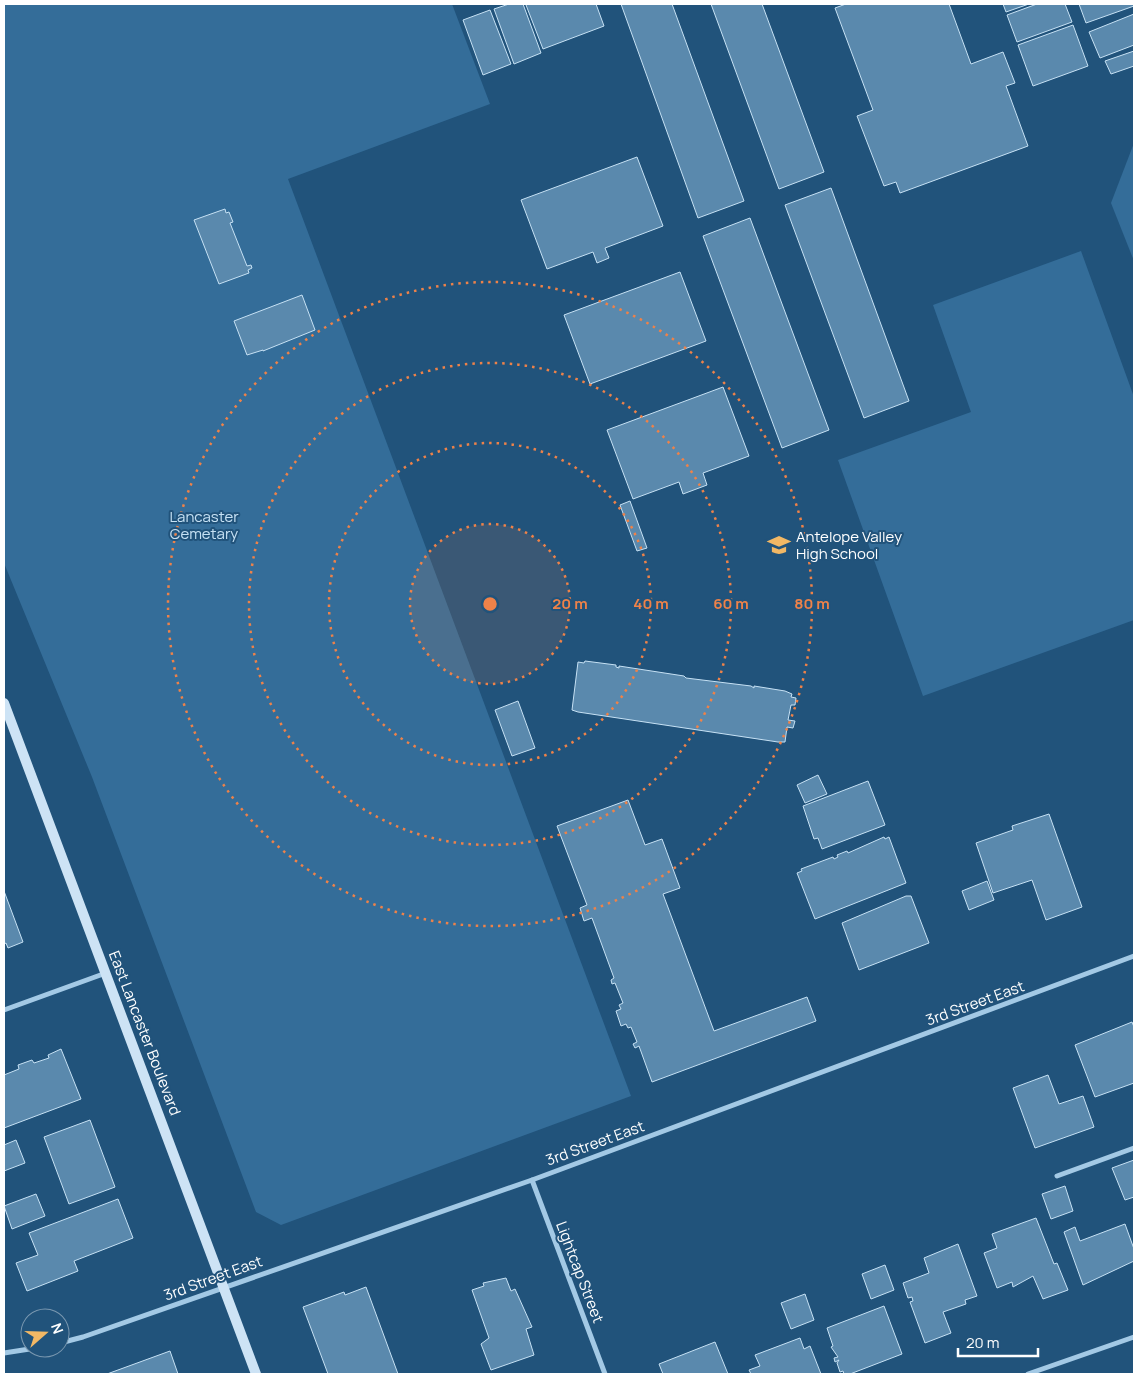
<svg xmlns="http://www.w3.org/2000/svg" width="1138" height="1378" font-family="Manrope,sans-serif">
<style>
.green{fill:#346d99}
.building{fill:#5a89ad;stroke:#c6e1f4}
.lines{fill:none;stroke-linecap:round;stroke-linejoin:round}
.street{stroke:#a3c9e5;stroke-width:5}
.secondary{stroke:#cde3f5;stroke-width:10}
.ring{fill:none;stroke:#ee8249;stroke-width:2.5;stroke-dasharray:2.5 5}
.labels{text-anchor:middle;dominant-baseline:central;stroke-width:4;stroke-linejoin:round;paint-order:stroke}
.park-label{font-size:15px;fill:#c6e1f4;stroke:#21537b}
.poi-label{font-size:15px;fill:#fff;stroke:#21537b;text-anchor:start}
.street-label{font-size:15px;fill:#fff;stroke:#21537b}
.centre{fill:#ee8249;stroke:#21537b;stroke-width:2.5}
.ring-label{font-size:15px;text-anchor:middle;font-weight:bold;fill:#ee8249;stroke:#21537b;stroke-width:4;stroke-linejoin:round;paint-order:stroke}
</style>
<rect width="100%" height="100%" fill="#21537b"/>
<!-- green -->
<g class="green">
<polygon points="4,4 452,4 490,104 288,179 631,1096 281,1225 256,1212 92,777 4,563"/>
<polygon points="1134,143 1134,261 1111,203"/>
<polygon points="1081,251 1134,397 1134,620 923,696 838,460 971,412 933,305"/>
</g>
<!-- building -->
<g class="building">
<polygon points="509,4 523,4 541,53 514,64 494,9"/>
<polygon points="529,4 596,4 604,26 543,49 526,5"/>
<polygon points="621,4 672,4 744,201 698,218"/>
<polygon points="711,4 762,4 824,172 779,189"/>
<polygon points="846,4 949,4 971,64 1003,52 1015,83 1006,86 1028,146 900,193 896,182 884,186 857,116 873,110 835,8"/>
<polygon points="1003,4 1029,4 1006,12"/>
<polygon points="1037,4 1065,4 1072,22 1017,42 1007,15"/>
<polygon points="1079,4 1134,4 1134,6 1086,23"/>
<polygon points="490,10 511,64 483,75 463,20"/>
<polygon points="1134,14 1134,45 1100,58 1089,32"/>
<polygon points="1073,25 1088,66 1033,86 1018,45"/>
<polygon points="1134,51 1134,66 1111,74 1105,61"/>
<polygon points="637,157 663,226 605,248 609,258 597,263 593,252 547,269 521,200"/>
<polygon points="831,188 909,401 864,418 785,205"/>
<polygon points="225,209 226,213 229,212 233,222 230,223 247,266 251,265 252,268 248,270 249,273 219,284 194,220"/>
<polygon points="750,218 829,430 782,448 703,236"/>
<polygon points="680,272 706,341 590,384 564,315"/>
<polygon points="302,295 315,330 263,351 263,350 247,355 234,321"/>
<polygon points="723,387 749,456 703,473 707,485 683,494 679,482 633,499 607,430"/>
<polygon points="630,501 647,548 637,551 620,505"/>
<polygon points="585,661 616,665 616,667 619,668 619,666 684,676 686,678 751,686 754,688 754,686 785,691 792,694 791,697 796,698 795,705 791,705 788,720 795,721 793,728 787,727 785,742 778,742 578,712 572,710 578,662 584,663"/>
<polygon points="518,701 535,748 512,756 495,710"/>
<polygon points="818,775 827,794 805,803 797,785"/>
<polygon points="868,781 885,825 822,849 818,838 814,839 803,806"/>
<polygon points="628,800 645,845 662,839 680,888 663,894 714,1031 807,997 816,1021 652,1082 639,1046 635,1048 633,1044 637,1042 631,1027 628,1028 626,1024 621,1026 616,1011 621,1009 619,1005 623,1003 615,983 612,984 611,980 614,978 592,918 584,921 580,908 587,905 557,826"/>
<polygon points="1049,814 1082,907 1046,920 1032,880 993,893 976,843 1013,830 1012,826"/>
<polygon points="884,837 885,839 889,837 906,883 815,919 797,873 802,871 801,869 833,857 834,859 838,857 837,855 847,851 848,853"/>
<polygon points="987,881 994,900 969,910 962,891"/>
<polygon points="4,891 23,942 8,948 6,943 4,944"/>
<polygon points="906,896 911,896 929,943 859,970 842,923"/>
<polygon points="1132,1022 1134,1027 1134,1083 1095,1097 1075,1045"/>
<polygon points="61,1049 81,1099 4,1128 4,1075 19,1069 18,1065 32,1060 34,1063 49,1058 48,1055"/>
<polygon points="1048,1075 1059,1104 1083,1096 1094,1127 1035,1148 1013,1088"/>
<polygon points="90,1120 115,1187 69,1204 44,1137"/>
<polygon points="16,1140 25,1163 4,1171 4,1145"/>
<polygon points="1134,1160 1134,1197 1125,1200 1112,1168"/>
<polygon points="1065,1186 1073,1211 1051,1219 1042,1194"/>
<polygon points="36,1194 45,1216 12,1229 4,1206"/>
<polygon points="118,1199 133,1238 74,1261 78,1271 27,1291 16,1263 38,1255 29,1233"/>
<polygon points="1036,1218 1054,1264 1057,1263 1068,1290 1043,1299 1033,1276 1013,1287 1012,1282 997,1288 984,1253 997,1248 992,1234"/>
<polygon points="1125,1224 1134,1249 1134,1261 1083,1285 1064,1232 1075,1227 1080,1241"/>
<polygon points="958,1244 977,1296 965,1300 966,1304 943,1312 951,1333 925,1343 910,1302 913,1301 912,1297 908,1298 903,1283 929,1273 924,1258"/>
<polygon points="885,1265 894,1290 871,1299 862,1274"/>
<polygon points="506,1278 511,1291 515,1289 532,1327 526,1329 534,1355 491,1370 481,1344 489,1338 472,1290 484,1286 483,1283"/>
<polygon points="366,1287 398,1374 328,1374 303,1307 344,1292 345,1295"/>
<polygon points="805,1294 814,1320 791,1329 781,1303"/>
<polygon points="884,1306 902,1354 850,1374 844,1374 843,1371 840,1372 837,1363 839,1360 835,1362 834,1358 838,1357 831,1347 833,1346 827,1328"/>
<polygon points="800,1338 804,1349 810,1346 821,1374 751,1374 749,1370 760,1366 755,1355"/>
<polygon points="715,1342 728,1374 663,1374 659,1364"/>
<polygon points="170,1351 178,1374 107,1374"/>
</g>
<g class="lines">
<!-- street -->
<g class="street">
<polyline points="4,1010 106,973"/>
<polyline points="1057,1176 1134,1148"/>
<polyline points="532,1180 605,1374"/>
<polyline points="60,1343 83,1337 532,1180 1134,956"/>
<polyline points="4,1353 36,1348"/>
<polyline points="1028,1374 1134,1337"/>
</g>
<!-- secondary -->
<polyline class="secondary" points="4,703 256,1374"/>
</g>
<!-- distance rings -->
<circle cx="490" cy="604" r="80" fill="#ee8249" fill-opacity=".12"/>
<g class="ring">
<circle cx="490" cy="604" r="80"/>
<circle cx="490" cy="604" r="161"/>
<circle cx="490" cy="604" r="241"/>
<circle cx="490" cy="604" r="322"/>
</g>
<!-- icons -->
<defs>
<symbol id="school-bare" viewBox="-9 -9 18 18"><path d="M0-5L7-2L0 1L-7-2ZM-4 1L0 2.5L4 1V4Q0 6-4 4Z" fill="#f2b865" stroke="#21537b" stroke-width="2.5" paint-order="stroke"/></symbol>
</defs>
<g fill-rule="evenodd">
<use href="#school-bare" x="763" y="529" width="32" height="32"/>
</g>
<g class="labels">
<!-- park labels -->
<g class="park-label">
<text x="204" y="516">Lancaster<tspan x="204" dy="17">Cemetary</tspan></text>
</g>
<!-- poi labels -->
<g class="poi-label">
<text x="796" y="536">Antelope Valley<tspan x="796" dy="17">High School</tspan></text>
</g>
<!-- street labels -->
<g class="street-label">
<text transform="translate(975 1003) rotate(-20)">3rd Street East</text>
<text transform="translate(145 1033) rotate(69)">East Lancaster Boulevard</text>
<text transform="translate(595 1143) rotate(-20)">3rd Street East</text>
<text transform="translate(580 1272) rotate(69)">Lightcap Street</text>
<text transform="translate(213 1278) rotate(-20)">3rd Street East</text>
</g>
</g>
<circle cx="490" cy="604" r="8" class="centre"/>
<g class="ring-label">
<text x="570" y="609">20 m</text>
<text x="651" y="609">40 m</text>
<text x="731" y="609">60 m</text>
<text x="812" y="609">80 m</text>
</g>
<!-- border -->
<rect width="1138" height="1378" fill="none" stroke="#ffffff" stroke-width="10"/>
<!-- north arrow -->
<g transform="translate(45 1333) rotate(70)"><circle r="24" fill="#21537b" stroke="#7a98b0"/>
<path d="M0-4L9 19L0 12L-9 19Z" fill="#f2b865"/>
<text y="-8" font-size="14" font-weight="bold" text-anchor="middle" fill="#ffffff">N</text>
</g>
<!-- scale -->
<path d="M958 1348v8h80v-8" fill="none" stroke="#ffffff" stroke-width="2.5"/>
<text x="966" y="1348" font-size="15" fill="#ffffff" stroke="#21537b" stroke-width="4" paint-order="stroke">20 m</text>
</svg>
